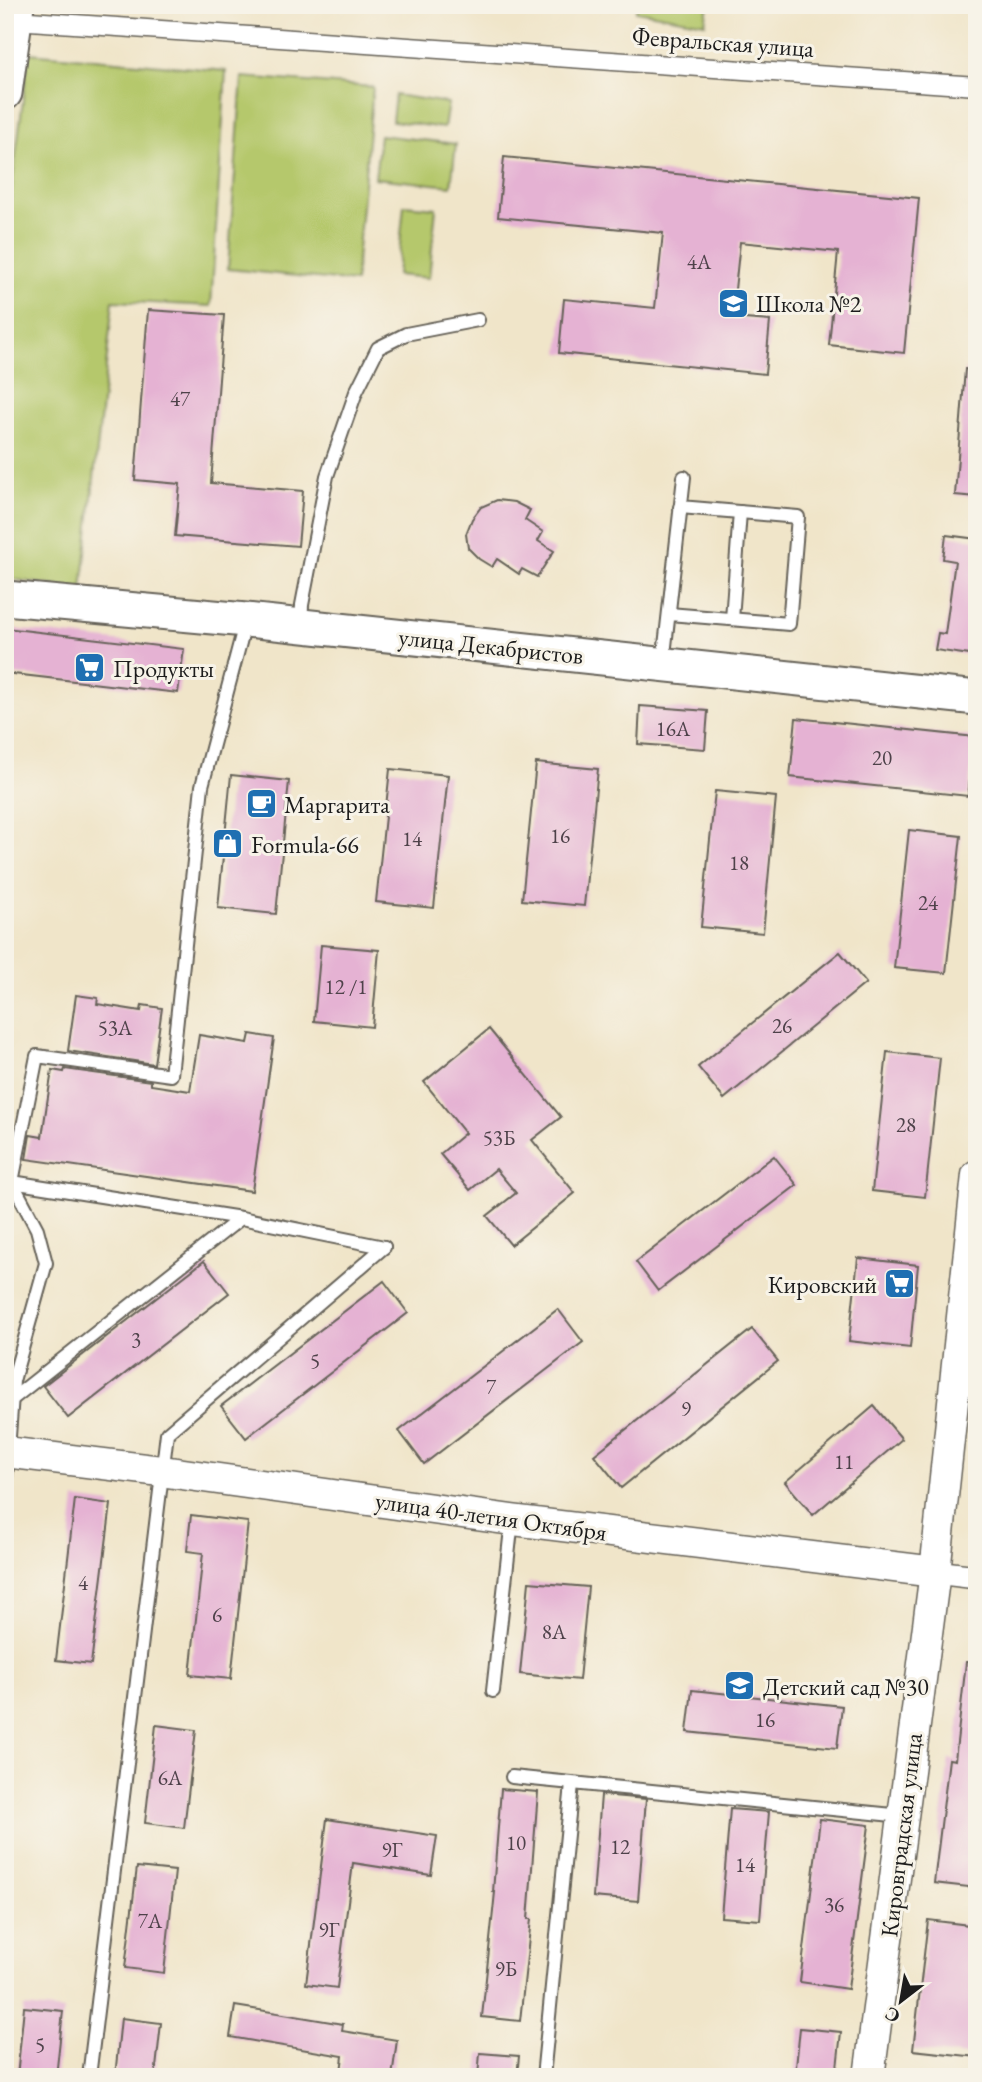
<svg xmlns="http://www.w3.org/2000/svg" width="982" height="2082" font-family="'EB Garamond',serif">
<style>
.green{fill:#b5c86c;stroke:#687244;stroke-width:2}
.building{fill:#e5b2d3}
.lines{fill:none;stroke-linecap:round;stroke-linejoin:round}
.service-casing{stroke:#666259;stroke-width:16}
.pedestrian-casing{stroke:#666259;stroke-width:21}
.minor-casing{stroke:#666259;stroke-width:26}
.tertiary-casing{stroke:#666259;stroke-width:33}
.secondary-casing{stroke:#666259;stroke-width:37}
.service{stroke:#fff;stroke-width:12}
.pedestrian{stroke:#fff;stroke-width:18}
.minor{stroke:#fff;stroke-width:23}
.tertiary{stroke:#fff;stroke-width:30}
.secondary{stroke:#fff;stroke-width:33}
.labels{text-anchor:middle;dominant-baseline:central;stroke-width:6;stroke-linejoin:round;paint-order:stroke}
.number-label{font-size:21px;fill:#4e424a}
.street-label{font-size:24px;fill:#1c1c1c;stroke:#f7f3e8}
.poi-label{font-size:24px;fill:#1c1c1c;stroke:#f7f3e8;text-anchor:start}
</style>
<rect width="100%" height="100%" fill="#f7f3e8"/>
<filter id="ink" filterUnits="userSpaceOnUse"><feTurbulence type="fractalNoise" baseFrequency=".0143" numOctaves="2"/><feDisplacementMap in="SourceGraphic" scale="14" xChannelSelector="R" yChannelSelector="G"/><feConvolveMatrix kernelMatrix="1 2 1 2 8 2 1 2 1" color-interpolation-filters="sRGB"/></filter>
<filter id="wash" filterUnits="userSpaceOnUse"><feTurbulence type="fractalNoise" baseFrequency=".00686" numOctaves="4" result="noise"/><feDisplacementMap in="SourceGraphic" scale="28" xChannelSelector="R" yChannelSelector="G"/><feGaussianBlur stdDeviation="1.57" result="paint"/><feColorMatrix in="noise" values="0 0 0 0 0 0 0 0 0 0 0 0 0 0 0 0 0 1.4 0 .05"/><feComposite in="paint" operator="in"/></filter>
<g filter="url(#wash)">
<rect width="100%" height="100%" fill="#f0e5c9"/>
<!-- green -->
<g class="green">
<polygon points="637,5 708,5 705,23 636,11"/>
<polygon points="29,53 226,71 211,306 113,301 82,590 5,578 5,240"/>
<polygon points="242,77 373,87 355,282 228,269"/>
<polygon points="395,95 448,103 444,128 392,121"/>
<polygon points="380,135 456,144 451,186 375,178"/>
<polygon points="404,205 436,208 429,278 397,275"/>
</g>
<g id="blocks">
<!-- building -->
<g class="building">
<polygon points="504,157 919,198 904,353 829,345 838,252 740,242 732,318 770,321 765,374 559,353 564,299 655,308 663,233 498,217"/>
<polygon points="148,310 224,315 211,483 303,491 298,546 175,536 180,484 135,480"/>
<polygon points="965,369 977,370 977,497 955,495"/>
<polygon points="497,500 514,502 530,510 525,520 543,532 538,541 554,551 537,577 522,569 519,574 497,559 492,567 479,559 468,548 466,534 472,519 481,507"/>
<polygon points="946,535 977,539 977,656 935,650 938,633 945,634 955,561 943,559"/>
<polygon points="5,628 184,649 178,693 5,673"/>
<polygon points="640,706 708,711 705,749 638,744"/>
<polygon points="796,718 975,737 968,796 790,777"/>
<polygon points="536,763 598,769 584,906 522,900"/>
<polygon points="390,769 448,775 434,908 376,902"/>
<polygon points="231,775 289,781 276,914 218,908"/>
<polygon points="715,791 776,797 763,933 701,927"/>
<polygon points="909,830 961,836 946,973 894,968"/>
<polygon points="321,945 379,950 372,1027 314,1021"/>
<polygon points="840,952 866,983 724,1099 698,1067"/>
<polygon points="76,995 98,998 97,1004 141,1011 142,1005 162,1008 154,1064 68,1051"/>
<polygon points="489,1029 561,1117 532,1140 575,1193 511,1245 487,1216 516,1193 496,1169 470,1190 440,1154 465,1133 424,1082"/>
<polygon points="250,1034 274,1038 252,1191 26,1159 30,1135 42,1137 52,1070 64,1072 65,1069 151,1081 151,1085 190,1091 199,1035 248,1043"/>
<polygon points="887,1052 940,1058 925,1197 872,1191"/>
<polygon points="774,1156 797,1185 658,1291 636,1262"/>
<polygon points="858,1258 918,1265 910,1348 849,1341"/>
<polygon points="204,1261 229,1293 68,1418 43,1386"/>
<polygon points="384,1281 408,1313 246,1438 221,1406"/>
<polygon points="558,1309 583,1342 424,1464 399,1431"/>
<polygon points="752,1329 778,1361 621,1488 594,1455"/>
<polygon points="874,1406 902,1439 813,1515 785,1482"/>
<polygon points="75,1499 111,1504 91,1664 56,1660"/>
<polygon points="191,1515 248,1522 231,1679 190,1675 203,1553 187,1551"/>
<polygon points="529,1582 588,1587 579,1680 520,1674"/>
<polygon points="966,1662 977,1662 977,1888 934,1883 949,1759 955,1760"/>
<polygon points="692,1690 842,1706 837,1748 687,1732"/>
<polygon points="156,1725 196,1730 184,1828 145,1823"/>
<polygon points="501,1789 538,1792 528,1919 531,1919 520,2021 482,2017 495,1892 493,1892"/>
<polygon points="601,1795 646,1799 638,1901 593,1897"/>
<polygon points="730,1809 769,1812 760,1920 721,1917"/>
<polygon points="327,1819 437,1836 431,1875 353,1863 337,1988 306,1984"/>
<polygon points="820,1819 869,1825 848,1989 800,1982"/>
<polygon points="137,1867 175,1871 164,1973 125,1968"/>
<polygon points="928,1920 977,1926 977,2057 913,2050"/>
<polygon points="235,2006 343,2024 342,2031 397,2040 392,2077 372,2077 341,2072 343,2056 230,2037"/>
<polygon points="24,2007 63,2011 56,2077 17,2077"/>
<polygon points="121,2018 161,2023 155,2077 115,2077"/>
<polygon points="800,2028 841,2032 836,2077 795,2077"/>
<polygon points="480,2053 519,2056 517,2077 478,2077"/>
</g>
</g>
</g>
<g filter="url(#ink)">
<use href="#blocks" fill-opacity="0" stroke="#666259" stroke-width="2"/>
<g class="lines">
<defs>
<g id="service">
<polyline points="669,614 789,624 798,517 680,507"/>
<polyline points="732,619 740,512"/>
<polyline points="301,625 302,605 327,476 356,392 378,348 406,334 478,320"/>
<polyline points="663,664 684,477"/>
<polyline points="12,1182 241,1218 384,1247"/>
<polyline points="5,1186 12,1182 37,1056 171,1075 202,786 246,620"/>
<polyline points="11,1400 241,1218"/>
<polyline points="5,1492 13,1381 46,1263 37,1229 12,1182"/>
<polyline points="493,1691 512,1520"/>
<polyline points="512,1777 903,1816"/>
<polyline points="89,2077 167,1433 384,1247"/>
<polyline points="543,2077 572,1784"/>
</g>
<polyline id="pedestrian" points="15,20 977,86"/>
<polyline id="minor" points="935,1572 977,1577"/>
<g id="tertiary">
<polyline points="5,1452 161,1471 512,1520 935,1572"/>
<polyline points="869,2077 935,1572 977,1175"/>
</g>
<g id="secondary">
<polyline points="5,93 17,5"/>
<polyline points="5,598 246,620 977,698"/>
</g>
</defs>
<!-- service casing -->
<use href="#service" class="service-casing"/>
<!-- pedestrian casing -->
<use href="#pedestrian" class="pedestrian-casing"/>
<!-- minor casing -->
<use href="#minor" class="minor-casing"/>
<!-- tertiary casing -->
<use href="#tertiary" class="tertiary-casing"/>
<!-- secondary casing -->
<use href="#secondary" class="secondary-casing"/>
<!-- service -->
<use href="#service" class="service"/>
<!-- pedestrian -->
<use href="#pedestrian" class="pedestrian"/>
<!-- minor -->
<use href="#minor" class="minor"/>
<!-- tertiary -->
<use href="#tertiary" class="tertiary"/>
<!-- secondary -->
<use href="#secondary" class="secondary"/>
</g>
</g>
<!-- icons -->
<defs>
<symbol id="school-square" viewBox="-11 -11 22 22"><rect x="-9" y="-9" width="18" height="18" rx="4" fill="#1f6fb2" stroke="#f7f3e8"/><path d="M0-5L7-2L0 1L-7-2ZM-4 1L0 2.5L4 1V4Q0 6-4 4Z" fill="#fff"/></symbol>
<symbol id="supermarket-square" viewBox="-11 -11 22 22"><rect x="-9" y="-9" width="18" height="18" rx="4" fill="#1f6fb2" stroke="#f7f3e8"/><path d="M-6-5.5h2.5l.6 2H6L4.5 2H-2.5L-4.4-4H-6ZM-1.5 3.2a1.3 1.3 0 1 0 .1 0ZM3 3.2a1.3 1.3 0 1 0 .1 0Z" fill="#fff"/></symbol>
<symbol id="cafe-square" viewBox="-11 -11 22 22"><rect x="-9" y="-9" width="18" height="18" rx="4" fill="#1f6fb2" stroke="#f7f3e8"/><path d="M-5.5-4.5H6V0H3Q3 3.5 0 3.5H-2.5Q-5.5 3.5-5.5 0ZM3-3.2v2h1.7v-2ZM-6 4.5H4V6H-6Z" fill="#fff"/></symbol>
<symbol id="shop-square" viewBox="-11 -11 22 22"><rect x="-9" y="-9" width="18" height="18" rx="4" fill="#1f6fb2" stroke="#f7f3e8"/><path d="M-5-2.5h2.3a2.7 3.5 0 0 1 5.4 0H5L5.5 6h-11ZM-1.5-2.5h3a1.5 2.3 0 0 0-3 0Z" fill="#fff"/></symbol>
</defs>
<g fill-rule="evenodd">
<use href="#school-square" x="716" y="286" width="35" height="35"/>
<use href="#supermarket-square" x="72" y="650" width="35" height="35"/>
<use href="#cafe-square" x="244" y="786" width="35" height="35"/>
<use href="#shop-square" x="210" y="826" width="35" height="35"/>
<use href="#supermarket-square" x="882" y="1266" width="35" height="35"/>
<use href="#school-square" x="722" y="1668" width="35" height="35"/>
</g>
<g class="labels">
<!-- number labels -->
<g class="number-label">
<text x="699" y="261">4А</text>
<text x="180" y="398">47</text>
<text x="673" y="728">16А</text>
<text x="882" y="757">20</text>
<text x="560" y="835">16</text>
<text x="412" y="838">14</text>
<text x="739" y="862">18</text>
<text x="928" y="902">24</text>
<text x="346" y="986">12 /1</text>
<text x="782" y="1025">26</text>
<text x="115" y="1027">53А</text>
<text x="906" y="1124">28</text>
<text x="499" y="1137">53Б</text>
<text x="136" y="1339">3</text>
<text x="315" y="1360">5</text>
<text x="491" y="1386">7</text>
<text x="686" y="1408">9</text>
<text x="844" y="1461">11</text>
<text x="83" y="1582">4</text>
<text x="217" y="1614">6</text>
<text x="554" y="1631">8А</text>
<text x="765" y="1719">16</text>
<text x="170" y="1777">6А</text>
<text x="516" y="1842">10</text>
<text x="620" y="1846">12</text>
<text x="392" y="1849">9Г</text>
<text x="745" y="1864">14</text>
<text x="834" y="1904">36</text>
<text x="150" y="1920">7А</text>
<text x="329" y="1929">9Г</text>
<text x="506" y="1968">9Б</text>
<text x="40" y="2044">5</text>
</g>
<!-- street labels -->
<g class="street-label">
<text transform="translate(723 42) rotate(4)">Февральская улица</text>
<text transform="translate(491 646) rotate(6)">улица Декабристов</text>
<text transform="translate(491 1516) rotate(8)">улица 40-летия Октября</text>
<text transform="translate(901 1835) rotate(-83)">Кировградская улица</text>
</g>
<!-- poi labels -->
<g class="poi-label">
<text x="756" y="303">Школа №2</text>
<text x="113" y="668">Продукты</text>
<text x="284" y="804">Маргарита</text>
<text x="251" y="844">Formula-66</text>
<text x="877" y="1284" text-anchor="end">Кировский</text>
<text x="763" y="1686">Детский сад №30</text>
</g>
</g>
<!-- margin -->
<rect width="982" height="2082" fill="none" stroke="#f7f3e8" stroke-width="28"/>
<!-- north arrow -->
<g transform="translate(901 2001) rotate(211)" stroke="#f7f3e8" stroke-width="5" paint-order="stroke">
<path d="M0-5L12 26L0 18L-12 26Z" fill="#1c1c1c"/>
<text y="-10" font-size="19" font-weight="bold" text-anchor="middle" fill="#1c1c1c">С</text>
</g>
</svg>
